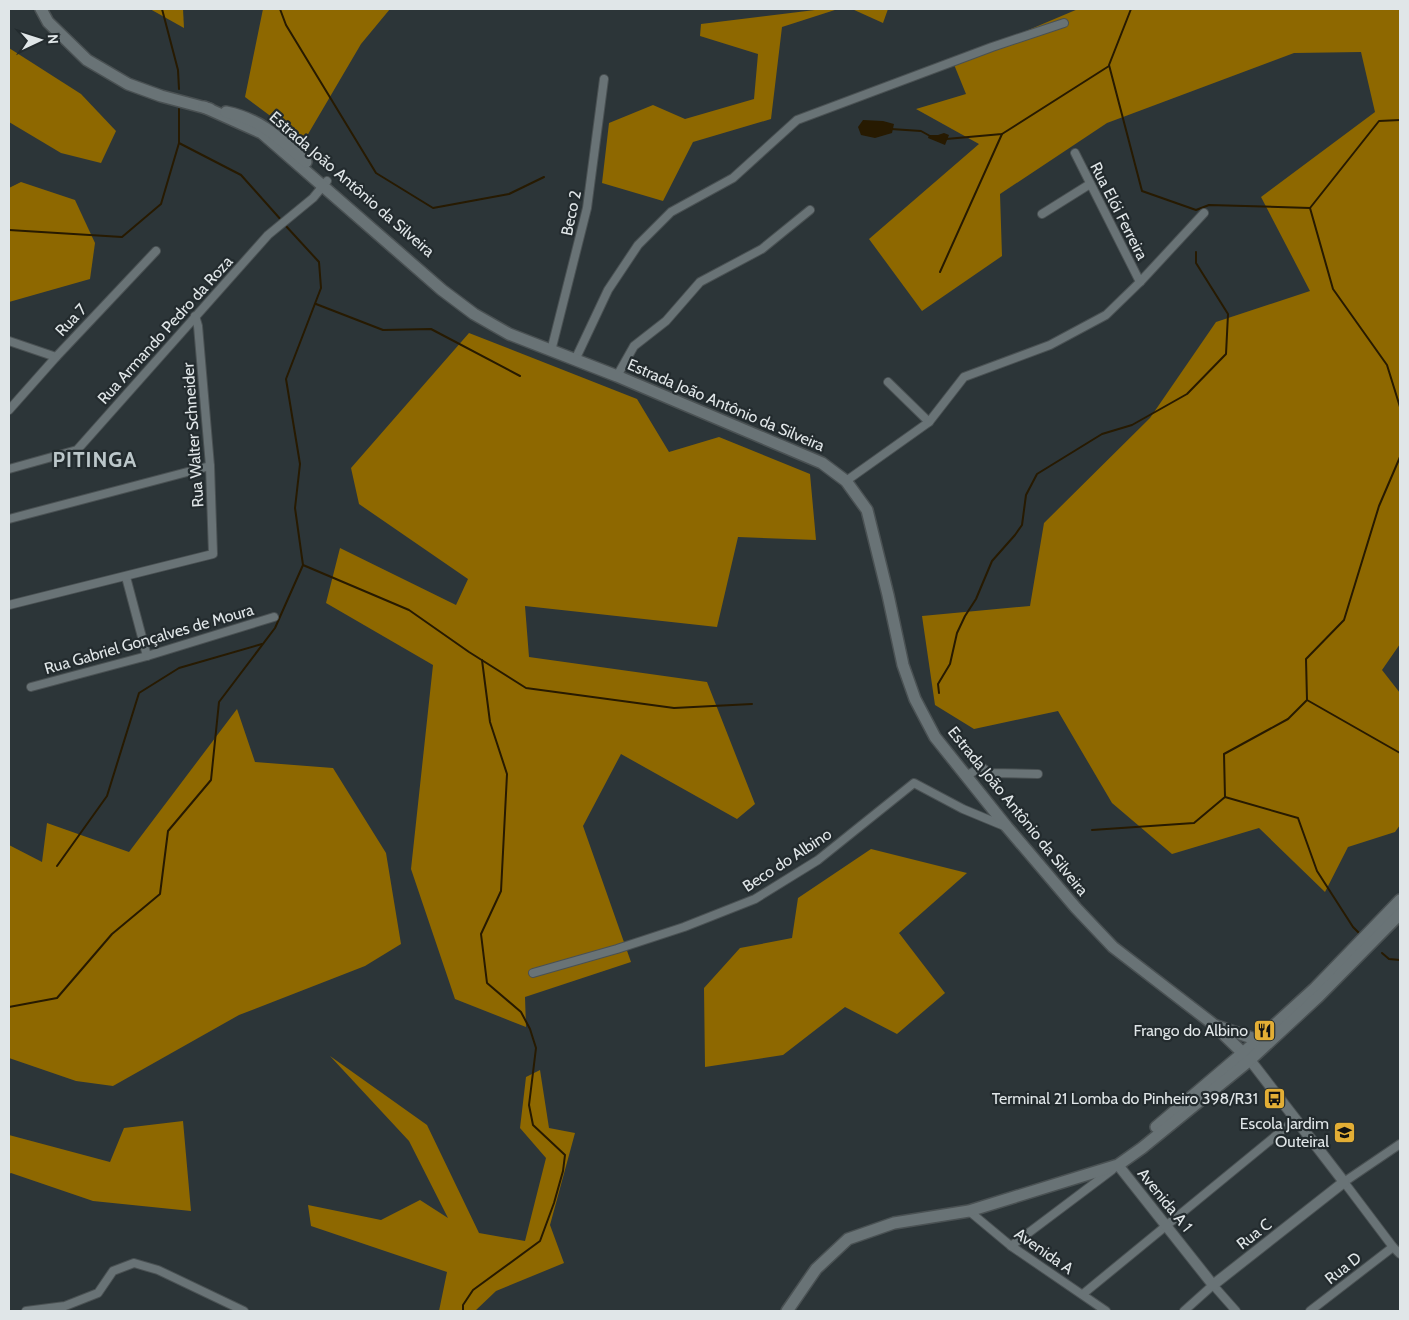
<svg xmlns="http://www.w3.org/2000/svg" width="1409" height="1320" font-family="Cabin,sans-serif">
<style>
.forest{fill:#8e6800}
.water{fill:#271a01}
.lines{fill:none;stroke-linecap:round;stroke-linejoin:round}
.stream{stroke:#271a01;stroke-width:2}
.minor-casing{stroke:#4a5153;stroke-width:10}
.tertiary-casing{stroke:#4a5153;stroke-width:12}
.secondary-casing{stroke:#4a5153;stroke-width:14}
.minor{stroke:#697376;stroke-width:8}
.tertiary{stroke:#697376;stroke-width:10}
.secondary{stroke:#697376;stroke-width:11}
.labels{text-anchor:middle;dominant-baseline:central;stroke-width:4.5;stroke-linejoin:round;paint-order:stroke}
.street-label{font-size:16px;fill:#e0e6e8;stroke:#232b2e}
.poi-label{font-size:16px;fill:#e0e6e8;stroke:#232b2e;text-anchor:end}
.district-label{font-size:21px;font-weight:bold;letter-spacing:1px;fill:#bcc7ca;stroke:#232b2e}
</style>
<rect width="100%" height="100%" fill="#2c3538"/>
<!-- forest -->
<g class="forest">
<polygon points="150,9 183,9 184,28"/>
<polygon points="263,9 390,9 361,44 304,141 245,97"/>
<polygon points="823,9 838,9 782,27 771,119 693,142 663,201 602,183 609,123 653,105 685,119 754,99 758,54 700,36 701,24"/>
<polygon points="852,9 888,9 883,23"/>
<polygon points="1078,9 1400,9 1400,644 1382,670 1400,693 1400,825 1395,832 1348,847 1325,892 1259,828 1172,854 1112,803 1058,711 974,729 935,705 922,616 1030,606 1044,523 1150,418 1216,322 1310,291 1261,197 1375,112 1361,52 1294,53 1107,123 1000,194 1002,256 922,311 869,239 979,144 916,109 966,94 953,62"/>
<polygon points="9,48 81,94 116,131 101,163 61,153 9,122"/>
<polygon points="21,182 75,200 95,243 90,279 9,302 9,188"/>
<polygon points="469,333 637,399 669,452 719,437 810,474 816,540 738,537 717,627 525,606 529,657 707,682 755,804 737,819 621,754 583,826 631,962 525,997 526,1027 455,999 411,869 433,665 326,603 340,548 456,605 468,579 359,504 351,468"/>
<polygon points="237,709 255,762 333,768 386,853 401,944 365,966 239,1015 113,1086 76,1081 9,1058 9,845 42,862 47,823 129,852"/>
<polygon points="871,849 967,873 899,933 945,993 897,1034 845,1007 783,1055 705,1067 704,988 740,948 792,938 798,898"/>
<polygon points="330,1056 427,1125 479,1233 525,1241 546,1158 520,1128 526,1077 540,1070 549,1128 575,1133 550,1225 564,1263 496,1291 475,1311 439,1311 447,1272 311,1226 308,1205 381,1220 420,1200 448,1218 409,1141"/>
<polygon points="183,1121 191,1211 93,1201 11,1173 9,1174 9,1135 110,1162 124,1128"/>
</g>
<!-- water -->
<g class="water">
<polygon points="863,120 883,121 894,124 892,133 875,138 861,135 858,127"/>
<polygon points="944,133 949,135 945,145 928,138 929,135 938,135"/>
</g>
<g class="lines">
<!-- stream -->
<g class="stream">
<polyline points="162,9 178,70 179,89"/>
<polyline points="280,9 286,25 376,173 433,208 509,194 544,177"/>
<polyline points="1131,9 1109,65 1142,191 1196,210 1209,205 1310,208 1379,121 1400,120"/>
<polyline points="891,129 921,131 930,136"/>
<polyline points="946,139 1002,134 1109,66"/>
<polyline points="179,143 241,175 282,221"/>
<polyline points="1310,208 1333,289 1387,365 1400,407"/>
<polyline points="9,230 122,237 161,204 179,143 179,109"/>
<polyline points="940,272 1002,134"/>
<polyline points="316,304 383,330 431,329 520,376"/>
<polyline points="303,565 409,610 469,652 526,688 674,708 752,704"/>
<polyline points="939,693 938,684 950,664 957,633 965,616 976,599 992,561 1015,535 1022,525 1026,495 1037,474 1102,434 1132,425 1187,394 1226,354 1228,314 1196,263 1196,252"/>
<polyline points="1307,700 1400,753"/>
<polyline points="1225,797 1298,818 1317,871 1353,927 1359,933"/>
<polyline points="1092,830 1194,823 1225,797 1224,754 1288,719 1307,700 1306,659 1344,620 1379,506 1400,457"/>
<polyline points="57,866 107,796 139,693 179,668 262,644"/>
<polyline points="1382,953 1389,959 1400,960"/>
<polyline points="9,1007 57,998 112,934 160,894 168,831 211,780 219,702 275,628 303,565 295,508 300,464 286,379 321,288 319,262 285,225"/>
<polyline points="463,1311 463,1305 473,1290 540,1241 554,1203 563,1171 565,1155 533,1125 529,1105 536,1048 530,1029 521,1012 487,983 481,934 501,891 507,774 490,722 482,660"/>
</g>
<defs>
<g id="minor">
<polyline points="1075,153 1140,282"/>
<polyline points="1042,214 1090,184"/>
<polyline points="9,341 56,357"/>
<polyline points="551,351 587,208 604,79"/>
<polyline points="575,360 608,290 638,245 671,212 733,178 797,120 992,47 1064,23"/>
<polyline points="617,376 634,346 666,321 700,282 762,249 810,210"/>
<polyline points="888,382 929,422"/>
<polyline points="9,410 56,357 156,251"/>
<polyline points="9,469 77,450 268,235 313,198 327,181"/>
<polyline points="846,481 929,422 964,377 1050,345 1106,315 1140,282 1204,213"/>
<polyline points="9,519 210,466"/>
<polyline points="126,577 147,656"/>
<polyline points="9,605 213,554 210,466 198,326 195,316"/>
<polyline points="31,687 147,656 274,617"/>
<polyline points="966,776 981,767 990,773 1038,774"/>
<polyline points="533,973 617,949 684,927 755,899 818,860 914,783 963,809 1004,826"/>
<polyline points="1400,1144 1344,1182 1393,1247 1400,1254"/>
<polyline points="969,1211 1011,1246 1106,1311"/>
<polyline points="1011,1246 1112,1170"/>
<polyline points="1083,1294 1295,1120"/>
<polyline points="26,1311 65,1306 98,1293 113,1271 134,1263 158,1270 244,1311"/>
<polyline points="1184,1311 1213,1285 1236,1311"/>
<polyline points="1310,1311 1393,1247"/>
</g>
<polyline id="tertiary" points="1118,1165 1213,1285 1344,1182 1250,1060"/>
<g id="secondary">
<polyline points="41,9 48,22 87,60 128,84 161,96 210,109"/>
<polyline points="204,107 262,133 442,290 474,314 509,334 617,376 822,463 846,481 867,510 888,595 903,665 915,699 935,737 1007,827 1076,908 1113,947 1213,1024 1250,1060"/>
<path d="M226,112C263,120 279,138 306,162"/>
<polyline points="1217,1026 1258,1040"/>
<polyline points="1156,1127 1258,1040 1314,989 1400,900"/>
<polyline points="787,1311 816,1269 848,1239 894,1223 969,1211 1118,1165 1142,1148 1250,1060 1319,996 1400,914"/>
</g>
</defs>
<!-- minor casing -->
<use href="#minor" class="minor-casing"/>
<!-- tertiary casing -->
<use href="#tertiary" class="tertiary-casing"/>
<!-- secondary casing -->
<use href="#secondary" class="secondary-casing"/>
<!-- minor -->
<use href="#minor" class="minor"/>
<!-- tertiary -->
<use href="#tertiary" class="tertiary"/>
<!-- secondary -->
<use href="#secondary" class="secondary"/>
</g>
<!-- icons -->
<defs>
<symbol id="restaurant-square" viewBox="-11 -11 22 22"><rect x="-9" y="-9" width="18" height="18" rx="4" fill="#e3ae35" stroke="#232b2e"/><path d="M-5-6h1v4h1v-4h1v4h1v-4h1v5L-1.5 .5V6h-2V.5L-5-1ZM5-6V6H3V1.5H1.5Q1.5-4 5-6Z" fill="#111"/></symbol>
<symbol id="bus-square" viewBox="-11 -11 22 22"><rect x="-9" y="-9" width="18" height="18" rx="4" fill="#e3ae35" stroke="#232b2e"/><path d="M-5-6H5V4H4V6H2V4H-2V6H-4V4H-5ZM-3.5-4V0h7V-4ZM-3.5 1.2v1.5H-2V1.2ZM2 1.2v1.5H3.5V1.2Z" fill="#111"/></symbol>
<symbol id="school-square" viewBox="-11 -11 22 22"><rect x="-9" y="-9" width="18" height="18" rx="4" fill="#e3ae35" stroke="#232b2e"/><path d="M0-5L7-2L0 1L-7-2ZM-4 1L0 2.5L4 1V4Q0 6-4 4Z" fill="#111"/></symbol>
</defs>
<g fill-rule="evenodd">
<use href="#restaurant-square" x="1252" y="1018" width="25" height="25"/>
<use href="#bus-square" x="1262" y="1086" width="25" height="25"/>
<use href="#school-square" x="1332" y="1120" width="25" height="25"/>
</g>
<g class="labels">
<!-- street labels -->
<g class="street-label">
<text transform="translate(352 184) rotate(41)">Estrada João Antônio da Silveira</text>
<text transform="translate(1119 211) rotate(63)">Rua Elói Ferreira</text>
<text transform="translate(571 213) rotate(-78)">Beco 2</text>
<text transform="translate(71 320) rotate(-47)">Rua 7</text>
<text transform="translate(165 330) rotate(-48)">Rua Armando Pedro da Roza</text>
<text transform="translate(726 405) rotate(23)">Estrada João Antônio da Silveira</text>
<text transform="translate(193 435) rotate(-94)">Rua Walter Schneider</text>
<text transform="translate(149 639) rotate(-16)">Rua Gabriel Gonçalves de Moura</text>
<text transform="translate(1018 811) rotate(51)">Estrada João Antônio da Silveira</text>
<text transform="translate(787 860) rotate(-33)">Beco do Albino</text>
<text transform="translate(1165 1200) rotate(51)">Avenida A 1</text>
<text transform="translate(1254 1234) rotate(-38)">Rua C</text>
<text transform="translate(1044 1251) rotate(35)">Avenida A</text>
<text transform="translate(1343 1268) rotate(-38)">Rua D</text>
</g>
<!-- poi labels -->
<g class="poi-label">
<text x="1248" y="1030">Frango do Albino</text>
<text x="1258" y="1098">Terminal 21 Lomba do Pinheiro 398/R31</text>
<text x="1329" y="1123">Escola Jardim<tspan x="1329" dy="18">Outeiral</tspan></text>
</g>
<!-- district labels -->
<g class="district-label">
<text x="95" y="459">PITINGA</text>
</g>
</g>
<!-- border -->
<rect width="1409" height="1320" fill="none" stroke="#e0e6e8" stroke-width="20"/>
<!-- north arrow -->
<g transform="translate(40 40) rotate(86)" stroke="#232b2e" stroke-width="4" paint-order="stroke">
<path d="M0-4L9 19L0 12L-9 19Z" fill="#e0e6e8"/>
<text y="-8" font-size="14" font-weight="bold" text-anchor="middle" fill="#e0e6e8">N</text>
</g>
</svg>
